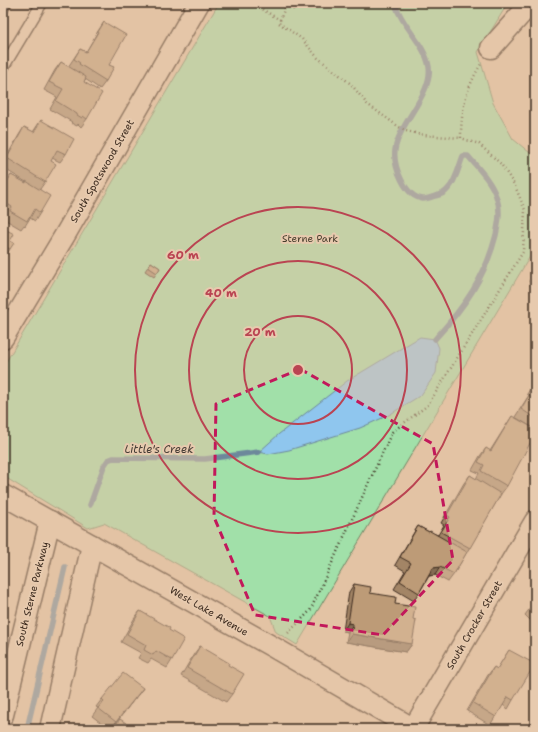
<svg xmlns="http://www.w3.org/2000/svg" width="538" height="732" font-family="'Shantell Sans',sans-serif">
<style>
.green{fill:#a1e0a9;stroke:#6e8564}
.water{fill:#8fc6ee;stroke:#6d889b}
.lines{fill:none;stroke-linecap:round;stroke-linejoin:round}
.stream{stroke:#6d889b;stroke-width:5.5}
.service-casing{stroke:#3b2a1e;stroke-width:13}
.minor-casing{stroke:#3b2a1e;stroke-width:23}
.path{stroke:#3b2a1e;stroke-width:2.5;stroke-dasharray:1 3;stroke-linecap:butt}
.service{stroke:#e7caae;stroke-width:10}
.minor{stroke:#e7caae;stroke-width:20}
.wall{fill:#a38566;stroke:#3b2a1e}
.shaded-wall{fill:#846c53;stroke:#3b2a1e}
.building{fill:#bd9b77;stroke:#3b2a1e}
.marked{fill:none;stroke:#c2185b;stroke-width:3;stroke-dasharray:8 5;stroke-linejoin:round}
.ring{fill:none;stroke:#ba4452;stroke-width:2}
.labels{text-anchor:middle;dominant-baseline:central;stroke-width:4;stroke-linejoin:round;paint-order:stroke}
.street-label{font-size:10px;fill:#3b2a1e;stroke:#e7caae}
.park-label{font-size:10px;fill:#453c2c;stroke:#e7caae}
.water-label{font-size:11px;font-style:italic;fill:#433a33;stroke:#e7caae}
.centre{fill:#ba4452;stroke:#e7caae;stroke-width:2}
.ring-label{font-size:12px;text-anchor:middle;font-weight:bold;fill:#ba4452;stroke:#e7caae;stroke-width:4;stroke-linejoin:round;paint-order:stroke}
</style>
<rect width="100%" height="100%" fill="#e3c3a4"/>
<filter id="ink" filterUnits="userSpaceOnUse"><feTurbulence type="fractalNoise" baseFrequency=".025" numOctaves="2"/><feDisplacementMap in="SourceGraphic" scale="8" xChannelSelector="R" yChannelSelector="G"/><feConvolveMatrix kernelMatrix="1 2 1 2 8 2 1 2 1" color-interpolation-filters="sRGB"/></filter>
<g filter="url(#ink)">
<!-- green -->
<polygon class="green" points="219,3 508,3 478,52 493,103 513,139 535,157 535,248 297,645 276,632 270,616 104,523 88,528 3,476 3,367"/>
<!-- water -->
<polygon class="water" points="420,337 435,339 439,348 436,373 421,395 389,415 360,428 289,450 268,454 259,452 279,434 347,381"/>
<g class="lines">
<!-- stream -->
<g class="stream">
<path d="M395,3C401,26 425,43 429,67C433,93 399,123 395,150C393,166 405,197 423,199C427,199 432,197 435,196C440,195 445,193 448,189C456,181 459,166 463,156H468C478,168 491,181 496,196C501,209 499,221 496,235C485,278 465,306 435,339"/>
<polyline points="90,505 104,466 108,460 113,458 205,459 259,452"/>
<polyline points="27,729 65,567"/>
</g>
<defs>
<polyline id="service" points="3,68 42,3"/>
<g id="minor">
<polyline points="491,48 523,12 528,3"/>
<polyline points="3,338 65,235 199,3"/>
<polyline points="3,495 273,647 414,729"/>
<polyline points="3,715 50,521"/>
<polyline points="50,729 92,545"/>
<polyline points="413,729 535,521"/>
</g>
</defs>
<!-- service casing -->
<use href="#service" class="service-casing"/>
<!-- minor casing -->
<use href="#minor" class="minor-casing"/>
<!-- path -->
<g class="path">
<polyline points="252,3 280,20 279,23 302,39 318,58 351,84 367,104 399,127 406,131 424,135 461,138"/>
<polyline points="280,20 286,5 293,9 297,3"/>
<path d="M288,633L310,611L392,432L428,405L523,252L525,210L515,186L501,164L479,144L461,138C461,109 466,89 481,64"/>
</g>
<!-- service -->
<use href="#service" class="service"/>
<!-- minor -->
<use href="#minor" class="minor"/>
</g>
<!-- wall -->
<g class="wall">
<polygon points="3,3 9,10 4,18 3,18"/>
<polygon points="104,22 109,65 106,81 100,89 85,79 84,82 87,119 81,127 78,124 77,126 71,123 72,122 50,109 57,97 44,90 55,70 61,62 68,67 80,49 86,52 98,31"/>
<polygon points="41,120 66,154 60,162 52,158 51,161 45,182 40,189 40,213 35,221 30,218 25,226 24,225 21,229 4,219 6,215 3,213 3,187 11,175 25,183 26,182 3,168 3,163 19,135 24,127 33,132"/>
<polygon points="3,228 10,241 10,249 5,257 3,256"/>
<polygon points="151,262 160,268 154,277 145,271"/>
<polygon points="535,275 535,287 532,289 529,281 532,277"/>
<polygon points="535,381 535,429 515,417 529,395 527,394"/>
<polygon points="512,416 507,486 501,494 454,574 448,582 435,575 429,576 419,593 414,601 394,589 405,571 395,565 413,534 418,526 429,532 438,535 444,525 441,523 464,483 470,475 476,479 479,473 472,470 480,456 486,448 490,451"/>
<polygon points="354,584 370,593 395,604 412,644 406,652 346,642 348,632 343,631 349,592"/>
<polygon points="535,603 535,625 525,615 531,607"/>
<polygon points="140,611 169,630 172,660 167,668 151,659 148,663 138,658 141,653 121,642 134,619"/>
<polygon points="200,646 228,665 232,694 226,702 181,676 194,654"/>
<polygon points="509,650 513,700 508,709 503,705 490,725 467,711 488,675 494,667 497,669"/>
<polygon points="143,688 111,729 109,729 92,716 98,708 96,707 102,699"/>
<polygon points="120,719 122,729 114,729 113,728"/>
</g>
<!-- shaded-wall -->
<g class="shaded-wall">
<polygon points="440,567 435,575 428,576 433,568"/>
<polygon points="348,623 353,624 348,632 343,631"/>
<polygon points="352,634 412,644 406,652 346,642"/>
<polygon points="143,688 137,696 111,729 116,722"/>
</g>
<!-- building -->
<g class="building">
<polygon points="3,3 14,3 9,10 3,7"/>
<polygon points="104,22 126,35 109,65 114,67 106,81 79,64 80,63 74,59 80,49 86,52"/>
<polygon points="61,62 86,77 84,82 102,93 87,119 83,116 82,118 77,115 77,114 56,101 63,89 49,82"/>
<polygon points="41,120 74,139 66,154 57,150 51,161 56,164 45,182 7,158 24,127 34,132"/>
<polygon points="11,175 26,183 26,181 50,196 40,213 35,209 30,218 29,217 27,221 10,211 12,207 3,201 3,189"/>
<polygon points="3,228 14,234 10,241 14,243 10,249 6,247 3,252"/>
<polygon points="151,262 160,268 157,273 148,267"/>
<polygon points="535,275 535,284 532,277"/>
<polygon points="535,382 535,418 521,409 534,387 533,386"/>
<polygon points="512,416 535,429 535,434 507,486 481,471 484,465 478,462 486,448 491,451"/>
<polygon points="470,475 501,494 470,548 441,532 450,517 447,515"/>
<polygon points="418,526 429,532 430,531 467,552 454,574 440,567 433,568 419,593 400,581 411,563 400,557"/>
<polygon points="3,583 6,585 3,591"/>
<polygon points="354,584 371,587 370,593 396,597 395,604 415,607 413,619 416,620 412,644 352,634 353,624 348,623"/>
<polygon points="535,603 535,611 531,607"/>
<polygon points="140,611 170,628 169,630 184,639 172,660 156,651 153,655 144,650 146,645 127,634"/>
<polygon points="200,646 229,663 228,665 244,674 232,694 187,668"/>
<polygon points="509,650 535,664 513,700 508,697 496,717 473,703 494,667 497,669"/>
<polygon points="123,673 143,688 116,722 98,708 104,701 102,699"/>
<polygon points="120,719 126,723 122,729 116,724"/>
</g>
</g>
<!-- marked area -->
<path d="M0 0H538V732H0ZM300,369L433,444L453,560L383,635L255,615L214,517L216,404Z" fill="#e3c3a4" fill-opacity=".55" fill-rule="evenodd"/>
<path class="marked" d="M300,369L433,444L453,560L383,635L255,615L214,517L216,404Z"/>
<!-- distance rings -->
<g class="ring">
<circle cx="298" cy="370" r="54"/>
<circle cx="298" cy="370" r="109"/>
<circle cx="298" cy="370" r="163"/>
</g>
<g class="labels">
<!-- street labels -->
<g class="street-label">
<text transform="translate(102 171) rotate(-60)">South Spotswood Street</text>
<text transform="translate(32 594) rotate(-76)">South Sterne Parkway</text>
<text transform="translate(209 611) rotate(30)">West Lake Avenue</text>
<text transform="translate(474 625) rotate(-60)">South Crocker Street</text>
</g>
<!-- park labels -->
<g class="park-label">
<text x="310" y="238">Sterne Park</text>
</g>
<!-- water labels -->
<g class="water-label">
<text x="159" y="449">Little's Creek</text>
</g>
</g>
<circle cx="298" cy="370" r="6" class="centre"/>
<g class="ring-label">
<text x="183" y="259">60 m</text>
<text x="221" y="297">40 m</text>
<text x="260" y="336">20 m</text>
</g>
<!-- margin -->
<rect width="538" height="732" fill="none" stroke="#e7caae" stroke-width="16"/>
<rect x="8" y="8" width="522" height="716" fill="none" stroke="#3b2a1e" stroke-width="1.5" filter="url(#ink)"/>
</svg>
